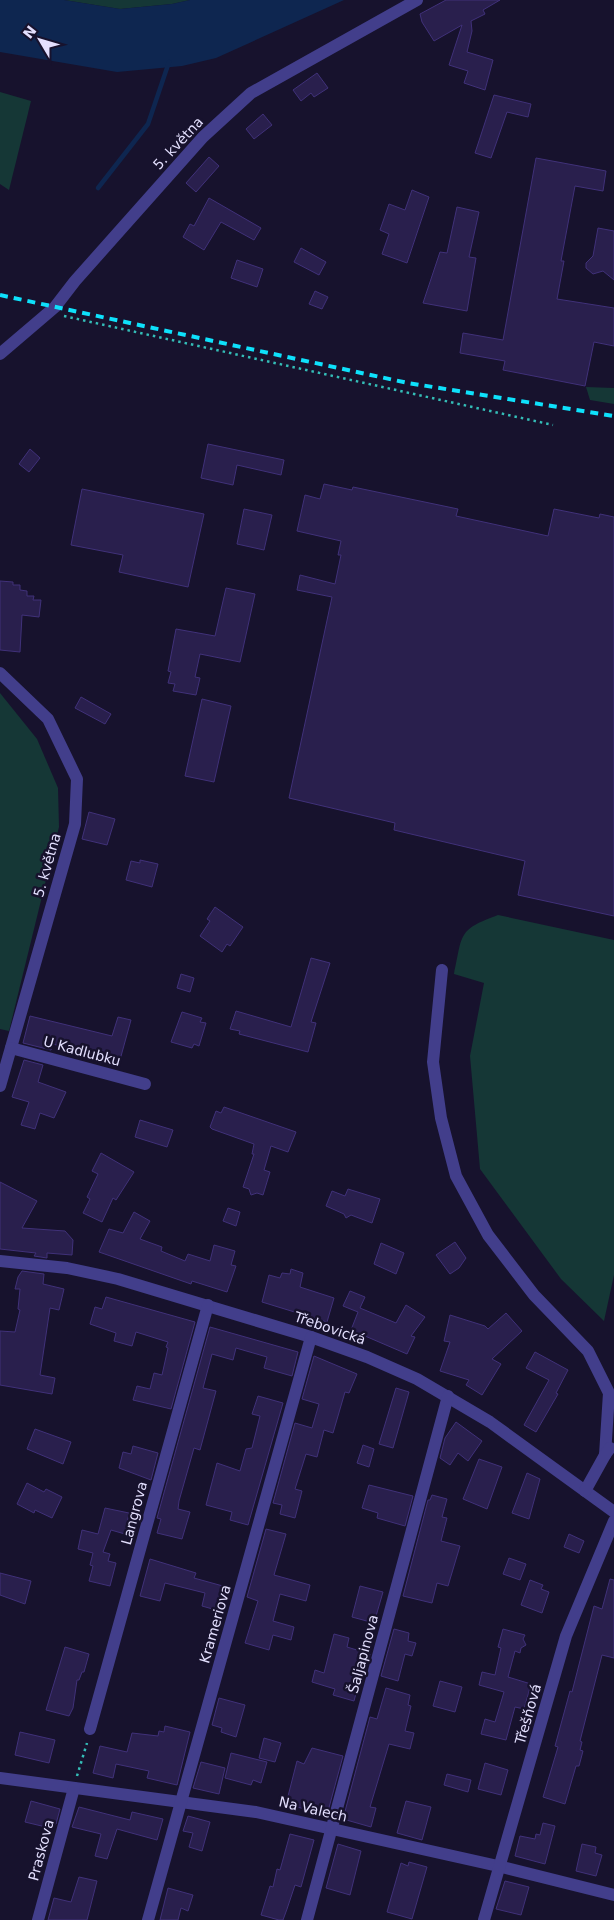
<svg xmlns="http://www.w3.org/2000/svg" width="614" height="1920" font-family="'DejaVu Sans',sans-serif">
<style>
.green{fill:#153736}
.water{fill:#0e2650}
.lines{fill:none;stroke-linecap:round;stroke-linejoin:round}
.stream{stroke:#0e2650;stroke-width:4.5}
.building{fill:#291f4d;stroke:#403179}
.path{stroke:#34bdb7;stroke-width:2.5;stroke-dasharray:2.5 4;stroke-linecap:butt}
.street{stroke:#423e8b;stroke-width:12}
.rail{stroke:#0ee1fb;stroke-width:4;stroke-dasharray:8 6;stroke-linecap:butt}
.labels{text-anchor:middle;dominant-baseline:central;stroke-width:5;stroke-linejoin:round;paint-order:stroke}
.street-label{font-size:14px;fill:#e3dffe;stroke:#17122d}
</style>
<rect width="100%" height="100%" fill="#17122d"/>
<!-- green -->
<g class="green">
<polygon points="64,0 190,0 172,4 120,9"/>
<polygon points="0,92 31,101 9,190 0,184"/>
<polygon points="586,387 614,388 614,404 590,400"/>
<polygon points="0,693 37,739 58,788 59,827 9,1031 0,1029"/>
<path d="M498,915L614,940V1275L604,1321L561,1279L480,1169L470,1056L484,983L454,974C463,934 457,930 498,915Z"/>
</g>
<!-- water -->
<polygon class="water" points="0,0 64,0 120,9 172,4 190,0 344,0 216,58 182,66 117,72 0,52"/>
<g class="lines">
<!-- stream -->
<polyline class="stream" points="98,188 148,124 169,62"/>
</g>
<!-- building -->
<g class="building">
<polygon points="446,0 500,0 483,10 485,14 471,21 472,31 467,52 493,60 485,90 464,83 468,71 449,65 462,25 434,41 422,22 420,14"/>
<polygon points="317,73 328,88 314,97 311,93 301,101 293,90"/>
<polygon points="494,95 531,104 528,117 507,112 491,158 475,153"/>
<polygon points="263,114 272,125 254,139 246,129"/>
<polygon points="209,157 219,166 196,192 186,183"/>
<polygon points="536,158 606,171 603,191 575,186 561,261 564,261 557,299 614,308 614,346 594,342 585,386 503,370 505,361 460,353 463,333 503,340"/>
<polygon points="412,190 429,197 407,263 382,254 389,234 380,230 389,204 405,210"/>
<polygon points="209,198 261,228 254,240 221,222 204,250 183,237 190,224 194,226"/>
<polygon points="457,207 479,212 469,257 476,258 467,311 423,303 440,252 447,253"/>
<polygon points="598,228 614,231 614,280 603,271 593,274 586,268 586,263 593,256"/>
<polygon points="301,248 326,262 319,275 294,262"/>
<polygon points="237,260 263,269 257,287 231,278"/>
<polygon points="315,291 328,297 322,309 309,304"/>
<polygon points="208,444 284,460 281,475 237,465 233,485 201,478"/>
<polygon points="30,449 40,458 29,472 19,464"/>
<polygon points="324,484 352,490 353,487 458,509 456,516 548,536 554,509 599,518 600,514 614,517 614,916 518,895 525,861 394,830 395,823 289,798 332,597 297,590 300,575 335,584 341,555 338,555 341,541 297,531 305,495 320,499"/>
<polygon points="82,489 204,514 188,587 119,572 123,555 71,545"/>
<polygon points="244,509 272,515 264,550 237,544"/>
<polygon points="0,581 13,582 13,585 20,585 20,590 27,591 27,596 34,596 33,600 41,600 39,617 22,615 20,652 0,650"/>
<polygon points="226,588 255,594 240,662 200,654 195,677 200,678 196,695 173,691 175,684 168,683 171,672 168,671 176,629 215,636"/>
<polygon points="81,697 111,714 105,724 75,708"/>
<polygon points="202,699 231,706 214,782 185,776"/>
<polygon points="89,812 115,819 107,845 82,839"/>
<polygon points="140,860 158,864 152,887 126,880 131,861 140,863"/>
<polygon points="215,907 243,927 230,946 227,944 222,952 200,936 210,921 207,919"/>
<polygon points="311,958 330,963 311,1022 316,1023 308,1052 239,1034 240,1031 230,1029 236,1011 291,1027"/>
<polygon points="181,974 194,978 190,992 177,988"/>
<polygon points="182,1012 202,1018 200,1022 206,1023 199,1046 194,1044 192,1048 171,1042"/>
<polygon points="30,1016 112,1036 118,1017 131,1020 118,1067 105,1063 106,1059 53,1044 51,1050 23,1043"/>
<polygon points="24,1060 43,1065 38,1082 66,1092 54,1118 40,1113 35,1129 21,1125 29,1102 12,1097"/>
<polygon points="224,1107 296,1132 288,1152 271,1146 264,1170 270,1172 263,1195 257,1193 251,1195 249,1189 243,1187 254,1154 252,1154 254,1144 212,1129 210,1127 216,1111 221,1113"/>
<polygon points="140,1120 173,1130 167,1147 135,1137"/>
<polygon points="101,1153 134,1172 116,1200 113,1198 102,1222 83,1213 90,1199 87,1197 98,1174 92,1171"/>
<polygon points="0,1182 37,1201 22,1228 65,1231 73,1240 72,1255 47,1253 47,1258 34,1256 36,1253 0,1249"/>
<polygon points="348,1189 380,1199 372,1223 351,1215 346,1218 344,1214 326,1206 332,1191 345,1196"/>
<polygon points="228,1208 240,1212 236,1226 223,1221"/>
<polygon points="134,1212 150,1221 140,1239 162,1247 161,1251 185,1261 188,1254 210,1261 214,1245 235,1251 231,1265 236,1266 227,1292 192,1281 191,1284 99,1252 109,1229 123,1233"/>
<polygon points="455,1242 466,1258 459,1268 450,1274 436,1255"/>
<polygon points="381,1243 404,1253 396,1274 374,1264"/>
<polygon points="291,1269 303,1273 300,1287 334,1298 327,1322 262,1302 269,1275 280,1278 282,1273 290,1274"/>
<polygon points="22,1271 44,1274 43,1284 64,1289 59,1310 50,1308 40,1375 55,1378 52,1394 0,1385 0,1331 15,1332 20,1310 18,1309 20,1289 15,1289 18,1277"/>
<polygon points="350,1291 365,1297 360,1308 396,1323 406,1305 425,1317 411,1336 415,1337 407,1354 351,1330 358,1312 343,1306"/>
<polygon points="106,1297 195,1322 171,1409 133,1400 137,1386 150,1389 154,1373 162,1375 168,1348 166,1347 168,1342 136,1332 132,1346 114,1341 116,1333 90,1324 95,1307 102,1309"/>
<polygon points="506,1313 522,1331 492,1359 501,1364 482,1395 466,1385 469,1380 440,1371 450,1342 444,1341 450,1315 485,1326 488,1329"/>
<polygon points="210,1327 298,1352 292,1376 264,1368 267,1357 236,1348 233,1360 212,1354 203,1388 216,1391 200,1450 194,1448 179,1501 178,1509 190,1512 182,1539 157,1533 161,1519 157,1518"/>
<polygon points="535,1352 568,1370 556,1393 558,1394 536,1432 524,1425 549,1380 526,1368"/>
<polygon points="314,1356 357,1374 349,1393 345,1392 333,1433 324,1430 317,1457 306,1454 295,1489 302,1491 295,1518 280,1514 282,1505 273,1503 295,1423 312,1428 319,1404 302,1399"/>
<polygon points="396,1388 409,1392 393,1448 379,1444"/>
<polygon points="258,1396 283,1403 248,1525 230,1520 232,1512 206,1505 217,1463 240,1471 246,1449 252,1448 260,1416 252,1414"/>
<polygon points="456,1422 482,1441 468,1461 458,1453 450,1465 440,1458 445,1438"/>
<polygon points="35,1429 71,1442 63,1464 27,1449"/>
<polygon points="363,1445 374,1449 369,1467 357,1463"/>
<polygon points="133,1446 158,1453 151,1480 119,1468 123,1452 131,1454"/>
<polygon points="479,1459 502,1467 487,1509 463,1499"/>
<polygon points="527,1473 540,1479 529,1519 512,1513"/>
<polygon points="27,1483 44,1492 46,1489 62,1497 52,1518 35,1510 34,1513 17,1504"/>
<polygon points="369,1485 413,1496 405,1526 377,1518 378,1513 362,1508"/>
<polygon points="432,1495 447,1499 442,1517 447,1518 441,1541 460,1546 448,1586 437,1583 432,1603 403,1596 428,1500 430,1500"/>
<polygon points="105,1508 129,1513 125,1534 111,1530 103,1552 110,1554 108,1561 116,1563 110,1586 89,1581 93,1566 90,1565 93,1553 78,1549 82,1530 98,1534"/>
<polygon points="266,1529 286,1534 274,1575 310,1585 306,1601 280,1594 273,1621 294,1627 291,1640 273,1635 269,1650 245,1643 258,1601 247,1597"/>
<polygon points="569,1534 584,1541 579,1553 564,1547"/>
<polygon points="509,1558 526,1564 520,1580 503,1574"/>
<polygon points="150,1559 196,1573 194,1578 230,1588 223,1612 202,1606 205,1593 165,1583 160,1601 140,1596"/>
<polygon points="0,1573 31,1581 25,1604 0,1595"/>
<polygon points="610,1579 614,1580 614,1658 602,1655 580,1741 582,1742 580,1750 583,1751 579,1766 576,1766 565,1804 543,1797 558,1747 555,1746 570,1691 572,1692 594,1606 602,1609"/>
<polygon points="530,1580 543,1585 541,1589 549,1592 542,1613 521,1605"/>
<polygon points="360,1586 383,1592 374,1623 352,1617"/>
<polygon points="394,1629 409,1633 408,1641 416,1643 412,1656 405,1654 398,1681 381,1676"/>
<polygon points="503,1629 525,1635 523,1639 526,1645 521,1648 520,1653 515,1651 508,1677 531,1684 524,1709 515,1707 506,1740 481,1734 485,1719 495,1722 504,1692 479,1685 482,1672 495,1675 501,1648 498,1647"/>
<polygon points="334,1634 349,1638 347,1647 370,1654 365,1672 362,1671 354,1701 333,1695 335,1689 312,1682 315,1670 324,1673"/>
<polygon points="65,1647 89,1654 84,1672 82,1672 79,1680 77,1680 73,1708 69,1716 46,1710"/>
<polygon points="440,1681 462,1687 455,1712 433,1706"/>
<polygon points="386,1688 410,1695 408,1705 411,1706 405,1731 414,1733 410,1749 389,1744 370,1807 376,1808 371,1827 343,1819 370,1717 377,1719"/>
<polygon points="219,1698 245,1705 236,1737 221,1732 222,1728 212,1725"/>
<polygon points="165,1726 190,1732 177,1785 147,1778 149,1771 116,1764 113,1778 93,1773 100,1746 127,1752 132,1733 158,1736 159,1731 164,1732"/>
<polygon points="20,1732 55,1740 49,1763 15,1755"/>
<polygon points="264,1738 281,1743 275,1762 259,1758"/>
<polygon points="312,1748 343,1756 327,1815 286,1804 297,1761 304,1764"/>
<polygon points="231,1753 267,1762 261,1783 253,1780 251,1785 225,1778"/>
<polygon points="201,1762 225,1768 219,1794 193,1788"/>
<polygon points="485,1763 508,1770 501,1795 478,1789"/>
<polygon points="447,1774 471,1780 468,1792 444,1785"/>
<polygon points="31,1801 60,1809 56,1824 52,1823 50,1828 25,1822"/>
<polygon points="406,1801 431,1807 422,1840 397,1833"/>
<polygon points="79,1807 130,1820 132,1812 163,1819 157,1840 117,1829 107,1859 95,1856 101,1834 72,1827"/>
<polygon points="188,1816 210,1822 202,1851 189,1847 193,1833 183,1831"/>
<polygon points="543,1823 555,1826 545,1864 515,1856 520,1836 535,1839 536,1834 540,1835"/>
<polygon points="290,1834 314,1840 301,1887 295,1885 287,1909 283,1920 279,1920 261,1915 270,1886 273,1887 277,1869 280,1870"/>
<polygon points="338,1844 361,1851 350,1895 326,1888"/>
<polygon points="582,1844 596,1847 595,1853 602,1855 596,1876 576,1871"/>
<polygon points="409,1862 427,1867 412,1919 387,1912 401,1863 408,1866"/>
<polygon points="79,1877 97,1881 87,1920 48,1920 54,1898 71,1902"/>
<polygon points="505,1881 529,1887 521,1915 496,1909"/>
<polygon points="168,1888 193,1895 188,1911 181,1908 178,1920 160,1920"/>
</g>
<g class="lines">
<!-- path -->
<g class="path">
<polyline points="64,316 553,425"/>
<polyline points="77,1776 87,1743"/>
</g>
<!-- street -->
<g class="street">
<polyline points="0,354 55,307 75,281 203,137 251,93 417,0"/>
<polyline points="0,673 48,719 77,779 75,824 0,1086"/>
<polyline points="442,970 433,1062 441,1118 456,1176 488,1235 534,1295 588,1351 609,1393 605,1455"/>
<polyline points="11,1048 145,1084"/>
<polyline points="0,1261 67,1268 118,1279 311,1337 367,1357 417,1379 490,1422 614,1512"/>
<polyline points="585,1491 605,1455 610,1448"/>
<polyline points="90,1729 208,1305"/>
<polyline points="0,1778 256,1812 498,1866 614,1895"/>
<polyline points="38,1920 74,1788"/>
<polyline points="148,1920 311,1337"/>
<polyline points="307,1920 448,1396"/>
<polyline points="484,1920 566,1636 614,1521"/>
</g>
<!-- rail -->
<polyline class="rail" points="0,295 408,383 614,416"/>
</g>
<g class="labels">
<!-- street labels -->
<g class="street-label">
<text transform="translate(178 143) rotate(-47)">5. května</text>
<text transform="translate(47 865) rotate(-74)">5. května</text>
<text transform="translate(82 1051) rotate(15)">U Kadlubku</text>
<text transform="translate(330 1328) rotate(19)">Třebovická</text>
<text transform="translate(134 1513) rotate(-75)">Langrova</text>
<text transform="translate(215 1624) rotate(-74)">Krameriova</text>
<text transform="translate(363 1654) rotate(-75)">Šaljapinova</text>
<text transform="translate(528 1714) rotate(-74)">Třešňová</text>
<text transform="translate(313 1809) rotate(13)">Na Valech</text>
<text transform="translate(41 1850) rotate(-75)">Praskova</text>
</g>
</g>
<!-- north arrow -->
<g transform="translate(40 40) rotate(308)" stroke="#17122d" stroke-width="4" paint-order="stroke">
<path d="M0-4L9 19L0 12L-9 19Z" fill="#e3dffe"/>
<text y="-8" font-size="14" font-weight="bold" text-anchor="middle" fill="#e3dffe">N</text>
</g>
</svg>
